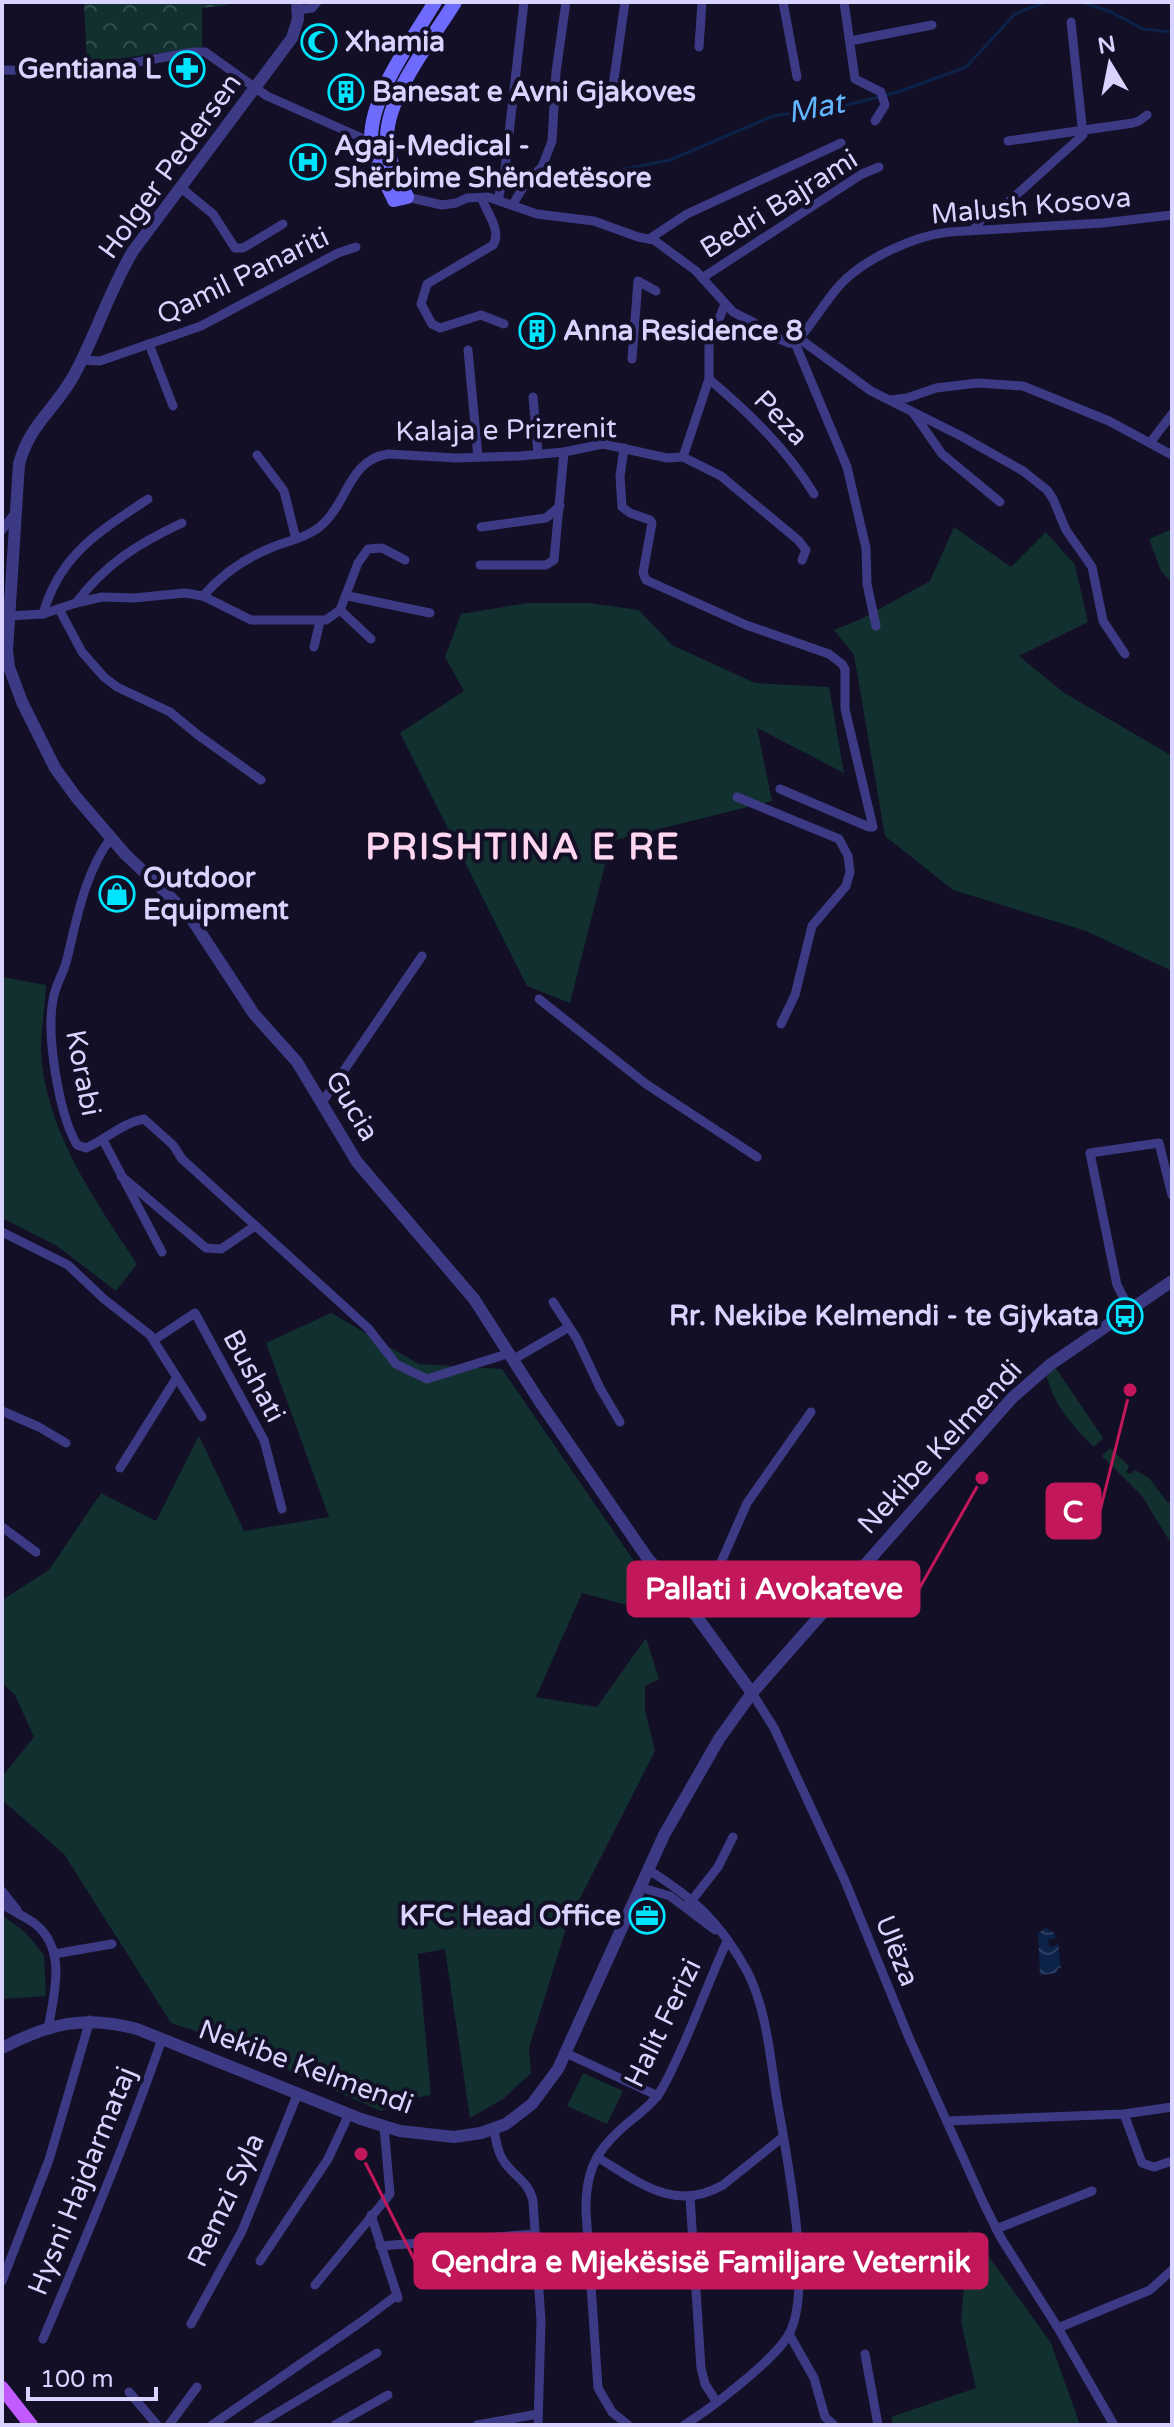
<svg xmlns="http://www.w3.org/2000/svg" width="1174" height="2427" font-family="'Varela Round',sans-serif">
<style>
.grass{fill:#12302f}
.park{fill:url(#park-crowns)}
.water{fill:url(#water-waves)}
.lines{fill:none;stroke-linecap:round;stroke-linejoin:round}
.stream{stroke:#0c2248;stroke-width:3}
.minor{stroke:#3d3a85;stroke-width:9}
.tertiary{stroke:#3d3a85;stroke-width:12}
.secondary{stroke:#6f6bff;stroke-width:14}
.primary{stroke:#c25bff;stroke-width:14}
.labels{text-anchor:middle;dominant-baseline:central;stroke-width:8;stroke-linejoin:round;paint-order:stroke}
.poi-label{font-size:28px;font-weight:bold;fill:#d9d4ff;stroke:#130f26;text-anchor:start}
.street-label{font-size:28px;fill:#d9d4ff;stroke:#130f26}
.water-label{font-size:30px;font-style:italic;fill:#62b6ff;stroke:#130f26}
.district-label{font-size:36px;font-weight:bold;letter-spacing:2px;fill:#ffd6f0;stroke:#130f26}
.leader{fill:none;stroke:#c2185b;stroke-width:3}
.callout-dot{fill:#c2185b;stroke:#130f26;stroke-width:3}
.callout{fill:#c2185b;stroke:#c2185b;stroke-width:3}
.callout-label{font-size:30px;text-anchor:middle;font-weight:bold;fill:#fff}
</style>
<defs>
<pattern id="park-crowns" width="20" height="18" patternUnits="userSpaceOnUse" patternTransform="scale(2)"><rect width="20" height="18" fill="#12302f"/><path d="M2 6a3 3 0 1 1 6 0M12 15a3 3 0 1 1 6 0" fill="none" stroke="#344d4e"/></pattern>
<pattern id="water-waves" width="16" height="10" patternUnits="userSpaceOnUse" patternTransform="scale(2)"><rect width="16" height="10" fill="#0c2248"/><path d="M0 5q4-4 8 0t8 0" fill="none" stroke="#2f4163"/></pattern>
</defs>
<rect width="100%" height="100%" fill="#130f26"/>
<!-- grass -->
<g class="grass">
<polygon points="954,527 1011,567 1046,532 1075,565 1088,622 1019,656 1063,692 1172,756 1172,971 1086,931 953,890 885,836 854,655 834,630 861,619 930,581"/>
<polygon points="1172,529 1172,583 1161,571 1149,539"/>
<polygon points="528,603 588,603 639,610 672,645 755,683 829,687 844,773 757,728 772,801 611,841 570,1003 527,986 400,733 464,691 445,657 461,614"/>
<path d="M2,977L46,985C45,1010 39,1039 42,1065C52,1140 96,1202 137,1264L116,1291L57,1246L2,1218Z"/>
<polygon points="331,1313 419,1364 502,1369 645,1577 641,1597 627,1605 582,1593 536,1697 597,1707 646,1638 659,1679 645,1686 645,1710 655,1751 568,1922 529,2048 531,2073 503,2099 470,2118 445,1949 418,1954 431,2095 410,2099 381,2111 211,2036 171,2023 64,1854 2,1800 2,1777 34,1737 15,1695 2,1683 2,1600 49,1570 101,1493 156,1521 199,1436 244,1531 329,1517 266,1343"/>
<path d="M1055,1367L1103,1438L1094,1447C1072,1426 1054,1405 1046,1374Z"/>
<polygon points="1110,1448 1129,1466 1126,1472 1131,1474 1135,1470 1149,1478 1168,1503 1172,1500 1172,1545 1142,1496 1102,1456"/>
<polygon points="2,1915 26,1933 44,1955 46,1996 2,1999"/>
<polygon points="583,2073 623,2091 607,2124 567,2106"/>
<polygon points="969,2229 1051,2343 1080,2425 893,2425 891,2417 976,2388 961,2322"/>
</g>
<!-- park -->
<polygon class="park" points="84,2 227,2 227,5 202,8 202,47 87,63"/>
<!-- water -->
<polygon class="water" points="1046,1928 1054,1933 1056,1938 1048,1940 1050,1947 1055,1946 1058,1942 1061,1967 1057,1969 1057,1973 1040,1975 1038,1933"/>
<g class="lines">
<!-- stream -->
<g class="stream">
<polyline points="1082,2 1111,12 1143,29 1172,32"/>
<polyline points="568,180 670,160 773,116 839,107 898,92 966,67 1015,14 1045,2"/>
</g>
<!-- minor -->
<g class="minor">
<polyline points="783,2 797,77"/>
<polyline points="844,2 855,79 881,92 885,105 875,121"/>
<polyline points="299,10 312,8 317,2"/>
<polyline points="850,41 932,25"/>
<polyline points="699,47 702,2"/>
<polyline points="2,70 88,71 193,52 205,52 267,96 371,142"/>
<polyline points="611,100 625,2"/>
<polyline points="1008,141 1133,123 1139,121 1147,115"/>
<polyline points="180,187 213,214 235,248 243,248 283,224"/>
<polyline points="407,197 442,205 456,203 467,198 488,197 537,214 594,221 638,237 654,240 696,271 733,312 753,322 766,333 789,343 795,343"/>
<path d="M482,199C487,213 502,231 493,245L427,284L421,304L432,324L440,328L481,315L504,324"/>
<polyline points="498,200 505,169 524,2"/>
<polyline points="513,204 527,181 542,167 552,141 556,72 566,2"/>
<polyline points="973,230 982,219 994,215 1083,135 1071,22"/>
<polyline points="649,239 687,214 841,143"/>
<polyline points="702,278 862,174 879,167"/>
<polyline points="800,339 871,391 961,436 1023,471 1047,490 1053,499 1066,530 1092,567 1103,621 1125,654"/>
<path d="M798,340C813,323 824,303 839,286C863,259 914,236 949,232L1103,223L1172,215"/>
<polyline points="795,343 847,467 866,548 867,584 876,626"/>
<polyline points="149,344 173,406"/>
<polyline points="468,350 478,457"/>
<polyline points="632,359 638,281 656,291"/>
<polyline points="82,360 100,361 201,326 338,253 356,247"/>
<path d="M709,379C749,413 787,449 814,494"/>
<polyline points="533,397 538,454"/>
<polyline points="890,400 907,398 936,388 978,383 1023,386 1109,421 1172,455"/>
<polyline points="914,414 942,454 1000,502"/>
<polyline points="1150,443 1172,414"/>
<polyline points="624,448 620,476 622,507 630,513 650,520 652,523 643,573 646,580 746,625 829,654 842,664 845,669 845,709 873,827 869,827 780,789"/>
<polyline points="257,455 284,491 296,539"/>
<polyline points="683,457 709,379 709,344 725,304"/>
<polyline points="481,527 546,518 560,506"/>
<polyline points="2,530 15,513"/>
<polyline points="480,565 546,565 554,560 564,452"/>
<path d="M203,596C223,573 245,558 273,547C291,540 309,537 323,524C348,501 349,460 388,454L456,458L520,456L564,452L603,444L667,458L683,457L721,476L798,540L806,550L802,560"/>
<polyline points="348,596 430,613"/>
<path d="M76,603C105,564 139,543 182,523"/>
<polyline points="59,609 82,652 104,677 117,687 170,712 198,735 261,780"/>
<polyline points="340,610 371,639"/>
<path d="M43,614C60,554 99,532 148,499"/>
<polyline points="8,616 43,614 76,603 102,597 134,598 185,593 203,596 251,620 326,620 340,610 358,563 368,549 382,548 405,560"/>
<polyline points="314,647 320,621"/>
<polyline points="737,797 839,839 848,856 850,872 846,886 812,926 795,995 781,1024"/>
<path d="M111,838C85,872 77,918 67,959C64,973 55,985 53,1000C46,1036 59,1114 77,1145L86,1148C107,1139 122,1123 144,1119L173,1145L182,1159L368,1328L396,1364L427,1379L510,1353"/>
<polyline points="539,999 646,1084 757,1157"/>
<polyline points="321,1104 422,956"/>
<polyline points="103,1140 162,1252"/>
<polyline points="121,1176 206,1248 221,1249 255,1226"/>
<polyline points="2,1232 68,1265 104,1299 150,1335 202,1417"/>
<polyline points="553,1302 577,1339 600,1388 620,1422"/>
<polyline points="1130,1310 1117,1285 1090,1153 1159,1143 1172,1195"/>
<polyline points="154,1340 195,1313 264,1440 282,1509"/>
<polyline points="514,1359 569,1327"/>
<polyline points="2,1411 39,1427 66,1443"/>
<polyline points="120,1468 177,1377"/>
<polyline points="2,1527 36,1552"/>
<polyline points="697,1617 747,1503 811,1412"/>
<polyline points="752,1693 774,1728 845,1881 910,2040 984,2204 1001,2238 1058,2328 1114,2425"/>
<path d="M647,1869C694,1898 720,1922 747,1971C767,2010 770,2058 777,2100C786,2153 814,2288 789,2334C776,2359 709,2410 684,2425"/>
<polyline points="639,1887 670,1896 715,1930"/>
<polyline points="2,1891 17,1910"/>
<path d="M2,1904C12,1911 24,1916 34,1923C68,1949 54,1994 48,2029"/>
<polyline points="689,1904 718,1867 733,1837"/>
<polyline points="54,1954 112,1944"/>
<polyline points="566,2053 658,2096"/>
<polyline points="1124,2114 1142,2163 1154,2167 1172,2161"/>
<polyline points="947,2121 1124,2114 1172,2107"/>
<path d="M494,2130C496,2140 497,2151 503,2160C513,2176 529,2181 533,2201L541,2321L538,2425"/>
<path d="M597,2157C639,2182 674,2213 723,2185L783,2137"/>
<polyline points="690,2197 701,2368 705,2384 716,2401"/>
<polyline points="371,2215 398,2298"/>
<polyline points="996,2229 1092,2191"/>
<polyline points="380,2246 535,2234"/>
<polyline points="260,2261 328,2159 349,2114"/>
<polyline points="2,2281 49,2160 90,2020"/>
<polyline points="315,2285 390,2194 384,2127"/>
<polyline points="191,2324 242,2231 298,2093"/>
<polyline points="1058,2328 1150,2290 1172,2270"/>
<polyline points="789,2334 814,2378 825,2417 834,2425"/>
<path d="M43,2339C85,2240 127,2140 162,2039"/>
<polyline points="865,2354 878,2425"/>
<polyline points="129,2392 157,2425"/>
<polyline points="169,2425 197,2387"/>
<polyline points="212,2425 361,2322 397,2295"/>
<polyline points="257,2425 377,2353"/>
<polyline points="335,2425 388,2395"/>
<polyline points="477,2425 538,2414"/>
<path d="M628,2425L612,2412L598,2388L586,2211C585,2166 600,2145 634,2118C645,2109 656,2100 663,2087C688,2041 705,1989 727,1941"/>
</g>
<!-- tertiary -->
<g class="tertiary">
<path d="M297,2L298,19L292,38L133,251C109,291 96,335 74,375C55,410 30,423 19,464L7,651L9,667L22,702L55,768L76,797L125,854L189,915L254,1014L297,1062L357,1162L474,1299L540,1402L646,1556L697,1617L752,1693"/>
<path d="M2,2048C50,2023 85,2015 137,2029L361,2119L400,2131L454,2137L481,2133L506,2124L532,2104L558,2069L664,1835L719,1739L752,1693L1012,1398L1051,1364L1172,1281"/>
</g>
<!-- secondary -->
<path class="secondary" d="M435,2C413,39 364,103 372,148C375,165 387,184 394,200L407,197C399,179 387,159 387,139C386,96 433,38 455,2"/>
<!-- primary -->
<polyline class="primary" points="2,2388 31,2425"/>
</g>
<!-- icons -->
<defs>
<symbol id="mosque-ring" viewBox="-11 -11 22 22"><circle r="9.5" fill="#130f26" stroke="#00e5ff" stroke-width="1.5"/><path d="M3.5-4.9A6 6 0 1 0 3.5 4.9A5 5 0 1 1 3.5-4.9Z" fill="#00e5ff"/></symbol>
<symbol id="pharmacy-ring" viewBox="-11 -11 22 22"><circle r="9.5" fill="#130f26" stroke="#00e5ff" stroke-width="1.5"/><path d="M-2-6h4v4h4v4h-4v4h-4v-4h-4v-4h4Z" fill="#00e5ff"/></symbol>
<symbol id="building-ring" viewBox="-11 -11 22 22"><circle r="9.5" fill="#130f26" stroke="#00e5ff" stroke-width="1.5"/><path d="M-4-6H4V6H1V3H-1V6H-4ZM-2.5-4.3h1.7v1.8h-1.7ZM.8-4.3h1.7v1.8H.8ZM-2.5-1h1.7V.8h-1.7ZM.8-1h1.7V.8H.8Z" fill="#00e5ff"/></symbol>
<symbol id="hospital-ring" viewBox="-11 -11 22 22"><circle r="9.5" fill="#130f26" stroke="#00e5ff" stroke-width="1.5"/><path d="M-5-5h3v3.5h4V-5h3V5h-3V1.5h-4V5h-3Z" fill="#00e5ff"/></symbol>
<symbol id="shop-ring" viewBox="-11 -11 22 22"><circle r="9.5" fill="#130f26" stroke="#00e5ff" stroke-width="1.5"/><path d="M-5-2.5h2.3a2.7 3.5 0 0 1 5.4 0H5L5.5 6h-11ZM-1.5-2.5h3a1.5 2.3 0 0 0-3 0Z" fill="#00e5ff"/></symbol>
<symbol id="bus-ring" viewBox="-11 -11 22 22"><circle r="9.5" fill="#130f26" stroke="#00e5ff" stroke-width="1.5"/><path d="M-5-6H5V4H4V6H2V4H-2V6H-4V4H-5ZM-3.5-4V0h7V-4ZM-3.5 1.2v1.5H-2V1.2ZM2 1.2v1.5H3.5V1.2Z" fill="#00e5ff"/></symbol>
<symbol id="office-ring" viewBox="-11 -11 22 22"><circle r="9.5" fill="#130f26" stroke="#00e5ff" stroke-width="1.5"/><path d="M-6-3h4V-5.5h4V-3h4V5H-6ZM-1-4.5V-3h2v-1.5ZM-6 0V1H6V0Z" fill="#00e5ff"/></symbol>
</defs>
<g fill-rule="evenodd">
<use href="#mosque-ring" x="299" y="22" width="40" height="40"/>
<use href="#pharmacy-ring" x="167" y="49" width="40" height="40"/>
<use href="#building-ring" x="326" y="72" width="40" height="40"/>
<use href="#hospital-ring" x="288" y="142" width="40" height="40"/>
<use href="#building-ring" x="517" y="311" width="40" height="40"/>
<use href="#shop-ring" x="97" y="874" width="40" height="40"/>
<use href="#bus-ring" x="1105" y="1296" width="40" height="40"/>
<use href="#office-ring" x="627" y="1896" width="40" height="40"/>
</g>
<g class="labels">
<!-- poi labels -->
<g class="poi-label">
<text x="345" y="42">Xhamia</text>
<text x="161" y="69" text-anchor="end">Gentiana L</text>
<text x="372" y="92">Banesat e Avni Gjakoves</text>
<text x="334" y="146">Agaj-Medical -<tspan x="334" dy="32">Shërbime Shëndetësore</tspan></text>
<text x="563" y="331">Anna Residence 8</text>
<text x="143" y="878">Outdoor<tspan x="143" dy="32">Equipment</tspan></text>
<text x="1099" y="1316" text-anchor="end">Rr. Nekibe Kelmendi - te Gjykata</text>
<text x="621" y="1916" text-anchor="end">KFC Head Office</text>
</g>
<!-- street labels -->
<g class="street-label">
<text transform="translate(170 166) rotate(-54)">Holger Pedersen</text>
<text transform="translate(779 204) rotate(-32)">Bedri Bajrami</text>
<text transform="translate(1031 206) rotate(-5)">Malush Kosova</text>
<text transform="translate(243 276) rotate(-26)">Qamil Panariti</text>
<text transform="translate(781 418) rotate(46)">Peza</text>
<text transform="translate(506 430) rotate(-1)">Kalaja e Prizrenit</text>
<text transform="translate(83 1073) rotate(79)">Korabi</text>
<text transform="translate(352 1106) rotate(59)">Gucia</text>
<text transform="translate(254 1376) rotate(62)">Bushati</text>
<text transform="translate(940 1447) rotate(-47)">Nekibe Kelmendi</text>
<text transform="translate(897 1951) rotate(68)">Ulëza</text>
<text transform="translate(663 2023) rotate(-64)">Halit Ferizi</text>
<text transform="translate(306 2067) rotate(20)">Nekibe Kelmendi</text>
<text transform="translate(82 2181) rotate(-68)">Hysni Hajdarmataj</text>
<text transform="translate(226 2200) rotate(-65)">Remzi Syla</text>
</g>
<!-- water labels -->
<g class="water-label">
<text transform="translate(816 108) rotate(-11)">Mat</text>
</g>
<!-- district labels -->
<g class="district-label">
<text x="523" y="847">PRISHTINA E RE</text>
</g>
</g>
<!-- callouts -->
<path class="leader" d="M1130 1390L1100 1511M982 1478L919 1589M361 2154L415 2261"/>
<g class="callout-dot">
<circle cx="1130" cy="1390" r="8"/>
<circle cx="982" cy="1478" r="8"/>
<circle cx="361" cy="2154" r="8"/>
</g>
<g class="callout">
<rect x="1047" y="1484" width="53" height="54" rx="8"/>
<rect x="628" y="1562" width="291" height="54" rx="8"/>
<rect x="415" y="2234" width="572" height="54" rx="8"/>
</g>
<g class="callout-label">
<text x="1073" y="1522">C</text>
<text x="774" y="1599">Pallati i Avokateve</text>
<text x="701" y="2272">Qendra e Mjekësisë Familjare Veternik</text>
</g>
<!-- border -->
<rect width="1174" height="2427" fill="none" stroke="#d9d4ff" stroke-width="8"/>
<!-- north arrow -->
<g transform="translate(1110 64) rotate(350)" stroke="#130f26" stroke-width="6" paint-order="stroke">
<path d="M0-6L14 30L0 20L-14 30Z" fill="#d9d4ff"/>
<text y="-12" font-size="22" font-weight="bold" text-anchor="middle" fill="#d9d4ff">N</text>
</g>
<!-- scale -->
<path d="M28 2387v12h128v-12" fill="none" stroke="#d9d4ff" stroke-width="4"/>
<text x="40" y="2387" font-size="24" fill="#d9d4ff" stroke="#130f26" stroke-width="6" paint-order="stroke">100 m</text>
</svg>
